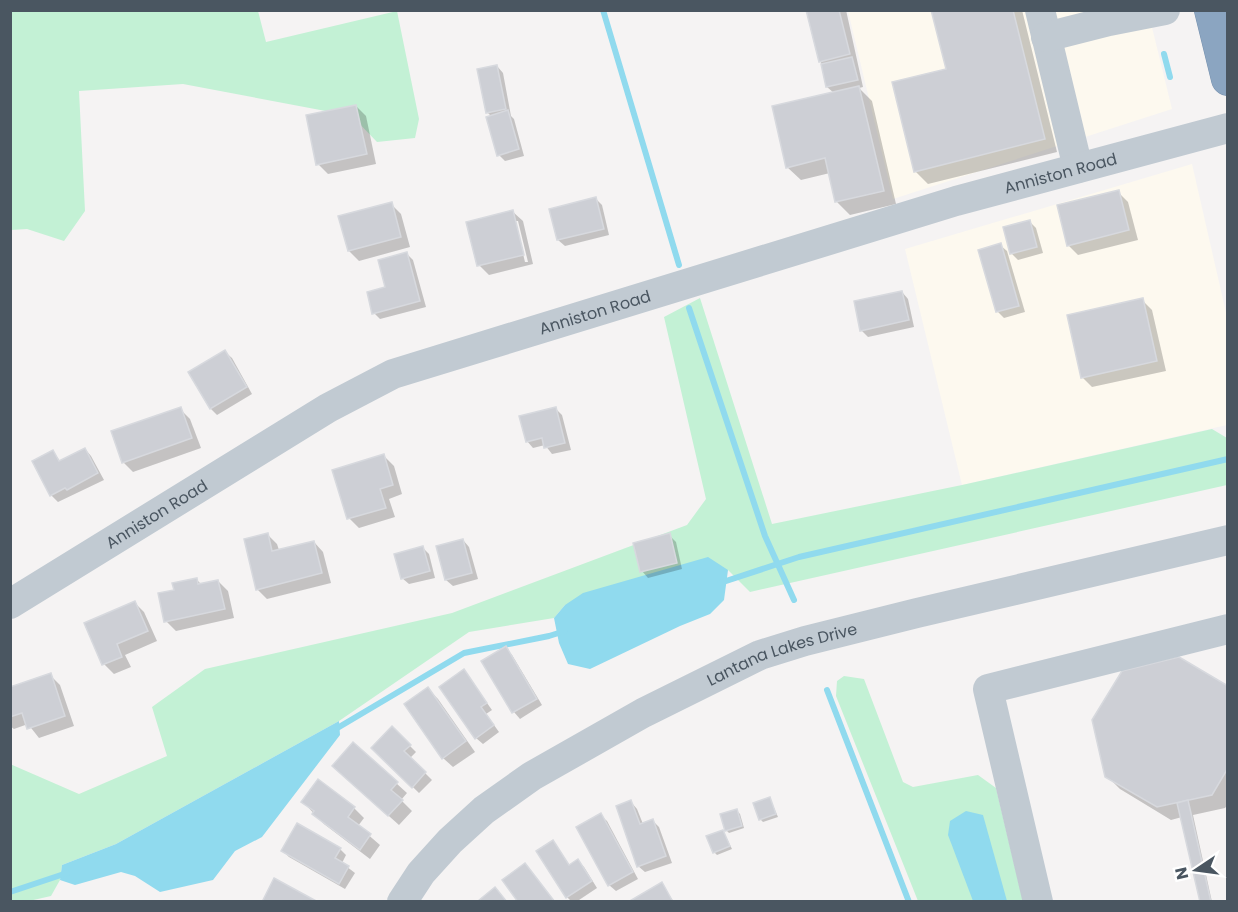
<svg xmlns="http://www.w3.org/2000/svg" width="1238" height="912" font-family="Poppins,sans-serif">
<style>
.commercial{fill:#fdf9ef}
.green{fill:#c3f1d5}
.water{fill:#90daee}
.shadow{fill:#0003;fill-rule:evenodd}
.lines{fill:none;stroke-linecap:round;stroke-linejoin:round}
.stream{stroke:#90daee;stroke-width:6}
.building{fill:#cdcfd5;stroke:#d7d9de;stroke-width:1.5}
.highway-casing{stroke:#7690ad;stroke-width:34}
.minor{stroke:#c1cad2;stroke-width:30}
.highway{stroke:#8ba5c1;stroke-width:33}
.labels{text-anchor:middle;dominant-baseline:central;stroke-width:4.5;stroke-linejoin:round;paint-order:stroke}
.street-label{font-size:16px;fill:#4a5661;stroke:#fff}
</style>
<rect width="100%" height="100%" fill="#f5f3f3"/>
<!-- commercial -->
<g class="commercial">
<polygon points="848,11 1148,11 1172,109 893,199"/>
<polygon points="1192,164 1227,317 1227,425 962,485 905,249"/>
</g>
<!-- green -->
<g class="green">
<polygon points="11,11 258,11 266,42 397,11 419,119 415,138 377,142 352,116 183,84 79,91 85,211 64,241 27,229 11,230"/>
<polygon points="700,298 772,524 962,485 1212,429 1227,438 1227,485 750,592 728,570 565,605 554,618 469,632 339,721 116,844 62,865 60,880 51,896 29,901 11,901 10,764 79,794 167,756 152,707 205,669 452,613 687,525 706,499 664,317"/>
<polygon points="844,676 864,679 903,782 913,787 978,775 996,788 1023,901 918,901 836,696 837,681"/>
</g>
<!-- water -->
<g class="water">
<polygon points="708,557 728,570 724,600 710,614 680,626 590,669 568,664 559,643 554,618 565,605 583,593"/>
<polygon points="339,721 340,735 262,837 235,851 213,880 160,892 135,876 121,872 75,885 60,880 62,865 116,844"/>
<polygon points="966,811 983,815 1007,901 973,901 948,835 950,821"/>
</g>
<!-- shadow -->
<g class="shadow">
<polygon points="808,10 846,10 863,87 859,88 872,101 896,204 850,215 837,202 830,173 801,180 787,167 834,93 827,87"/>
<polygon points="933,10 1022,10 1057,152 928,184 915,171 947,70"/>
<polygon points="497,66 503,73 511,116 514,119 524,156 505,161 499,155 492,117 487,112"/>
<polygon points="356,106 366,116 376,164 328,174 318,164"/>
<polygon points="1118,192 1128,202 1138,240 1078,255 1068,245"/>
<polygon points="596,199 602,205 609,235 565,246 558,240"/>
<polygon points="391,204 401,214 410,247 359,261 349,251 340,217"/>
<path d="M513,212L523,221L533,264L489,275L479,265ZM515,221H518L528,262H525Z"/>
<polygon points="1030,222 1036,228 1043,253 1018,260 1011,253"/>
<polygon points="1000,245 1007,251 1025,312 1004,318 998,312 980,251"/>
<polygon points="407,254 413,260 426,307 380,319 374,313"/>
<polygon points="902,292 908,299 914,327 868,337 861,330"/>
<polygon points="1142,300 1152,310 1166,371 1092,387 1082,377"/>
<polygon points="225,352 232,358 252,394 217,415 211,409 190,373"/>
<polygon points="180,409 190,419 201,448 133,472 123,462"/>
<polygon points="556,409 562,415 571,450 552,454 545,445 533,448 527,441"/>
<polygon points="85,449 91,456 104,480 58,502 51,495 53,452 61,462"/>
<polygon points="384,456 394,466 402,494 389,499 395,517 359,528 349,518"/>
<polygon points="267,534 277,544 279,550 314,542 323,552 331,583 267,599 257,589"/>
<polygon points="669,535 676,542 682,569 648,578 642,571"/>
<polygon points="463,540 469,547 478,579 453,586 446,580"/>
<polygon points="423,548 429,554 435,578 409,584 402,578"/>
<polygon points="196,579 202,585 218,581 228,591 234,618 176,631 166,621 175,591"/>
<polygon points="134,602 144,612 157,641 125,655 131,667 114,674 104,664"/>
<polygon points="505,648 512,655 542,705 520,719 514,712 483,661"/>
<polygon points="464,671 492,710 486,714 499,732 483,744 476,738"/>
<polygon points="50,675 60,685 74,726 39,738 28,724 14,729 10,726 10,688"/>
<polygon points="1228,688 1228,804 1225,808 1193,815 1212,902 1201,902 1182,817 1171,820 1120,789 1107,776"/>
<polygon points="428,689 438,699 475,752 453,767 443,758"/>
<polygon points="392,728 416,752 410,758 432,780 419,793 373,748"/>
<polygon points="353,744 407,793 401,800 412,811 399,825 344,776"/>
<polygon points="770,799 778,817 763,822 760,819"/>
<polygon points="303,802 354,808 364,818 358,826 380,845 370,859 324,824"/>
<polygon points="631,802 637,809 643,824 653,821 659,827 672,863 645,872 638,866"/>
<polygon points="737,811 740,814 744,828 729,833 726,830"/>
<polygon points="600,815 607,821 638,879 616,891 609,885"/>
<polygon points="723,831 732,849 717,855 714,852"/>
<polygon points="553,842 570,866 578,861 584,867 597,888 576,902 572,902 567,897"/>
<polygon points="340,849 346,855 342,863 355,873 345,889 289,857 283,851"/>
<polygon points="661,884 674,902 631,902"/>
</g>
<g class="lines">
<!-- stream -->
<g class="stream">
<polyline points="603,10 679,265"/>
<polyline points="1164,54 1170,77"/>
<polyline points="689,308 765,536 794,600"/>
<polyline points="720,583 799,557 1228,459"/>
<polyline points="827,690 909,902"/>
<polyline points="334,730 464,653 549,636 565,631"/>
<polyline points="10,892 67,873"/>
</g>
</g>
<!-- building -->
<g class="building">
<polygon points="806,10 839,10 850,54 819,62"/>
<polygon points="931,10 1013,10 1045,139 914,172 892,82 946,69"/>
<polygon points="852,57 858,80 826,87 821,64"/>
<polygon points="497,65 506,109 486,113 477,69"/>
<polygon points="859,86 884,191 835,202 825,158 786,168 772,106"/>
<polygon points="356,105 367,154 316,165 306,115"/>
<polygon points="508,110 519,149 497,156 486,117"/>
<polygon points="1119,190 1129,230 1067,246 1057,205"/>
<polygon points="596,197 604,229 557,240 549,209"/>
<polygon points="392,202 401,237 348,251 338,216"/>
<polygon points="513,210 524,255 477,266 466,222"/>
<polygon points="1030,220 1037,247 1010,254 1003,227"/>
<polygon points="1001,243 1019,306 996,312 978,250"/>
<polygon points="407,252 420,301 372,314 367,292 385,287 378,260"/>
<polygon points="902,291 909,320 860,331 854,301"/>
<polygon points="1143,298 1157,361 1081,378 1067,315"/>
<polygon points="225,350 247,387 210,409 188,372"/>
<polygon points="181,407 192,438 122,463 111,431"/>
<polygon points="556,407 565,443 544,448 542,438 526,442 519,416"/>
<polygon points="85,448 98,473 67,490 65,488 50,496 32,461 53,450 59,461"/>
<polygon points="384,454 393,485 380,489 386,508 347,519 332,470"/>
<polygon points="268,533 272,551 314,541 322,573 256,590 244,539"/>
<polygon points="670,533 677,563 640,572 633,543"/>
<polygon points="463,539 472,573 445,580 436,546"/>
<polygon points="423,546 430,571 401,579 394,554"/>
<polygon points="197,578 198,584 218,580 225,609 164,622 158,593 174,590 172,583"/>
<polygon points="135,601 148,631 117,644 122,657 102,665 84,623"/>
<polygon points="506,646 537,699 512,713 481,661"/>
<polygon points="1179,657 1228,686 1228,768 1212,795 1157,807 1105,777 1092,720 1122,671"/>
<polygon points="464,669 487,703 481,707 494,725 475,739 439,687"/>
<polygon points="51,673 65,716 27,729 22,713 10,717 10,687"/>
<polygon points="428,687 466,741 442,759 404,704"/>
<polygon points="392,726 411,745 404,751 426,772 412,788 371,748"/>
<polygon points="353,742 398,782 391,790 403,800 388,816 332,766"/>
<polygon points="318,779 355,807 348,817 371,834 360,850 312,814 314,811 301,802"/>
<polygon points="770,797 776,814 759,820 753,803"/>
<polygon points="631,800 640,824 653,819 666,856 637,867 616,806"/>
<polygon points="1188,800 1211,902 1200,902 1177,803"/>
<polygon points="737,809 742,826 725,831 720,814"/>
<polygon points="601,813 633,872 608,886 576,827"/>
<polygon points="297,823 341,848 335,858 349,866 339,884 281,851"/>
<polygon points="723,830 730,846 713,853 706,836"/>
<polygon points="553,840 569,865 578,859 592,881 566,898 536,851"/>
<polygon points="525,863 555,902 518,902 502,880"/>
<polygon points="274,878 318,902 262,902"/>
<polygon points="662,882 673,902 628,902"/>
<polygon points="495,887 507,902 479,902 478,901"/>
</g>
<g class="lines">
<defs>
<polyline id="highway" points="1211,10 1228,79"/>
</defs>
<!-- highway casing -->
<use href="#highway" class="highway-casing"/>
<!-- minor -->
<g class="minor">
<polyline points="1040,10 1078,168"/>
<polyline points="1046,37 1109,21 1165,10"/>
<path id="s1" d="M10,604L328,408L393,374L956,201L1228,128"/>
<path id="s2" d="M402,902L421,873L450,841L484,810L532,776L643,713L760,655L805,641L917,613L1228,540"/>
<polyline points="1038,902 988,689 1228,629"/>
</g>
<!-- highway -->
<use href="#highway" class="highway"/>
</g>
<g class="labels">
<!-- street labels -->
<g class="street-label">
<text stroke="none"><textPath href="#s1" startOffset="1144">Anniston Road</textPath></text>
<text stroke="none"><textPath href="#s1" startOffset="658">Anniston Road</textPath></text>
<text stroke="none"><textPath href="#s1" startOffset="172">Anniston Road</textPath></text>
<text stroke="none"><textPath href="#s2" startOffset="462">Lantana Lakes Drive</textPath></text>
</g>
</g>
<!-- border -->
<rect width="1238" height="912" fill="none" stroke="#4a5661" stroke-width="24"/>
<!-- north arrow -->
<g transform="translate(1196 870) rotate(257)" stroke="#ffffff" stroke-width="4.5" paint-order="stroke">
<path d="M0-4.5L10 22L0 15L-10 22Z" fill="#4a5661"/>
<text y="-9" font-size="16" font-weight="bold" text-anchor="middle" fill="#4a5661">N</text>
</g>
</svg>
